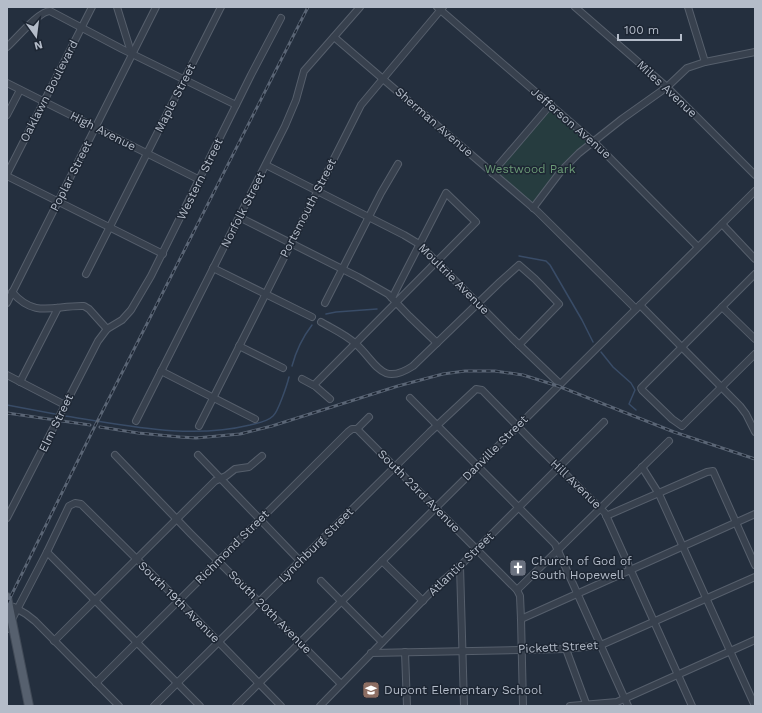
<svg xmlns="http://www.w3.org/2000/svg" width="762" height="713" font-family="'Work Sans',sans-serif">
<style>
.green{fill:#263c3f}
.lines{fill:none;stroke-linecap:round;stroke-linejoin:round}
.stream{stroke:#394c67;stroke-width:1.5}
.minor-casing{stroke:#565f6c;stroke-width:8}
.major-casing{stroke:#414a57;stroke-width:10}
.minor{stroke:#38414e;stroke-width:6}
.major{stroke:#56606e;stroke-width:8}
.rail-casing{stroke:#5a6575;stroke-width:3}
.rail{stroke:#1d2633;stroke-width:1.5;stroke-dasharray:4.5;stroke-linecap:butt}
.labels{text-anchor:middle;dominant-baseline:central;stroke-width:3;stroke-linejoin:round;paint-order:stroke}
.street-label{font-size:12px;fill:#b4bcc9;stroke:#1d2633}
.park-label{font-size:12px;fill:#6b9a76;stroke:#1d2633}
.poi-label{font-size:12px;fill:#b4bcc9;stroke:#1d2633;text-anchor:start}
</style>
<rect width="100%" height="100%" fill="#242f3e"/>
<!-- green -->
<polygon class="green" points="552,110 587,142 559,169 535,202 533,203 499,174 498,171 550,111"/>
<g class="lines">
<!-- stream -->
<g class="stream">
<polyline points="519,256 546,261 550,265 582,320 593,342"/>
<polyline points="326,314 336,312 377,309"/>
<polyline points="601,352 613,367 631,383 635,390 629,404 636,410"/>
<path d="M292,366C296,351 302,338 312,325"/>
<polyline points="7,405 55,414"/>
<path d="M65,416C126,425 188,440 250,425C257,423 267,422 273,416C278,412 287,385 289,377"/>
</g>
<defs>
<g id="minor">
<polyline points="117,7 130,49 133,54"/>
<polyline points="437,7 597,145 698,247"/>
<polyline points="575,7 667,87 755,175"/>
<polyline points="688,7 705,62"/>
<polyline points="334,37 537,211 636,309"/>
<path d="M7,47C16,39 39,11 50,11L122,49L236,105"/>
<polyline points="7,83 200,180"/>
<polyline points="7,115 20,90"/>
<polyline points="266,165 404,235 419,244 512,338 560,384"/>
<polyline points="492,173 551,104"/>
<polyline points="7,174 92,7"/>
<polyline points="7,176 163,254"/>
<polyline points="533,208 561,171 579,153 622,119 667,87 687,68 705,62 755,52"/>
<polyline points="239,217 358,277 388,294 409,316 437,343"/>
<polyline points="722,224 755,259"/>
<polyline points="213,268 312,317"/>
<polyline points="86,274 221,7"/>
<polyline points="755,274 641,388 642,390 672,419 682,426 755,354"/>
<path d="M12,292C35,319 54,305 84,306L89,309L107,329"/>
<polyline points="7,303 156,7"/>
<polyline points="325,303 381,193 398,164"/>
<polyline points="640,305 740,406 746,414 755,432"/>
<polyline points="722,307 755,339"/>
<path d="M321,322C333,329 345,334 356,344C377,363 381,387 413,366L500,282L519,265L535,279L559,304L519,345"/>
<polyline points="239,346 283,368"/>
<polyline points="161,371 255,419"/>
<polyline points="7,375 65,405"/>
<polyline points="302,379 315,386 330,399"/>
<polyline points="20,382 58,308"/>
<polyline points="314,385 476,222 446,193 392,298"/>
<polyline points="410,398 555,544 628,706"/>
<polyline points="136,421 285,126 296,100 304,71 360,7"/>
<polyline points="199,426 361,105 443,7"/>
<polyline points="357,429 517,590 520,596 521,619 523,706"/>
<polyline points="115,455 191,534 341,684"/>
<polyline points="198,455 300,561"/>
<polyline points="642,467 659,494 755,706"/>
<polyline points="606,516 707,472 713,471 755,565"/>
<polyline points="7,518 98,341 107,329 122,320 131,310 151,276 251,75 281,18"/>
<polyline points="47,552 200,706"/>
<polyline points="382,561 423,601"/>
<polyline points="460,566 464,706"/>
<polyline points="321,581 382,642"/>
<polyline points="517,590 669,441"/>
<polyline points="14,607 26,614 35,621 119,706"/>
<polyline points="521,619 755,514"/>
<polyline points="7,629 47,552 69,506 75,503 81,504 167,589 281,706"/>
<polyline points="54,641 215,481 226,476 235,469 249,467 262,456"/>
<polyline points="566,649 587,706"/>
<polyline points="405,652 407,706"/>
<polyline points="371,653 566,649 601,645 755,577"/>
<polyline points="96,683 348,432 352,429 357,429 369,417"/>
<polyline points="154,706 430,432 474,391 476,389 482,390 536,445 605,513 692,706"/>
<polyline points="236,706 755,191"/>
<polyline points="320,706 440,583 460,566 604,422"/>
<polyline points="570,706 617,702 755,640"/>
</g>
<polyline id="major" points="7,597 29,706"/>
</defs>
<!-- minor casing -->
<use href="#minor" class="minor-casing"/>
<!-- major casing -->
<use href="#major" class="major-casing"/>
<!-- minor -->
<use href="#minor" class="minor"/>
<!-- major -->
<use href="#major" class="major"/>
<defs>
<g id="rail">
<polyline points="7,413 90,425"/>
<polyline points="100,427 138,433 180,437 196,438 240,434 272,426 398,386 443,374 465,371 495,371 523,375 558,386 674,432 755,459"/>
<polyline points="7,604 95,426 308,7"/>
</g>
</defs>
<!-- rail casing -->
<use href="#rail" class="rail-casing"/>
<!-- rail -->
<use href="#rail" class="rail"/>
</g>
<!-- icons -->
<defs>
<symbol id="church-square" viewBox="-11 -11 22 22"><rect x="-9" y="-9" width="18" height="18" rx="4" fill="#6b7280" stroke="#1d2633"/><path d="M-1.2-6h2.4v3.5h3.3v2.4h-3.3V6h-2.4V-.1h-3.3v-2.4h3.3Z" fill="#fff"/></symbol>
<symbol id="school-square" viewBox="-11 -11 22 22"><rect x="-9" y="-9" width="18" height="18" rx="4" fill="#8d6e63" stroke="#1d2633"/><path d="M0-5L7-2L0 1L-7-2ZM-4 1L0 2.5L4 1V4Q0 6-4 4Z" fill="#fff"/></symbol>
</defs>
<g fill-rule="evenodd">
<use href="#church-square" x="508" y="558" width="20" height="20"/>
<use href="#school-square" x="361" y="680" width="20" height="20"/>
</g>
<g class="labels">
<!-- street labels -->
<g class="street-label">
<text transform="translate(667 89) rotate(43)">Miles Avenue</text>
<text transform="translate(49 91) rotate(-63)">Oaklawn Boulevard</text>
<text transform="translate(175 98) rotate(-63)">Maple Street</text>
<text transform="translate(434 122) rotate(41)">Sherman Avenue</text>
<text transform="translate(571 123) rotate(41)">Jefferson Avenue</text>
<text transform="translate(103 131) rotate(27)">High Avenue</text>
<text transform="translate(71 176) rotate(-63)">Poplar Street</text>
<text transform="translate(200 179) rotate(-64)">Western Street</text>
<text transform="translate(308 208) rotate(-63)">Portsmouth Street</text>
<text transform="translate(243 210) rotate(-63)">Norfolk Street</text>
<text transform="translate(454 279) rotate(45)">Moultrie Avenue</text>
<text transform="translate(56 423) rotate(-64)">Elm Street</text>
<text transform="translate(495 448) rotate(-45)">Danville Street</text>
<text transform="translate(576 484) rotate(44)">Hill Avenue</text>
<text transform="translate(419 491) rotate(45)">South 23rd Avenue</text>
<text transform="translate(316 545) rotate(-45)">Lynchburg Street</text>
<text transform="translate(232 547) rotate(-45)">Richmond Street</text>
<text transform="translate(461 564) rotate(-44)">Atlantic Street</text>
<text transform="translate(179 602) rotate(45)">South 19th Avenue</text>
<text transform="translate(270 612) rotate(45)">South 20th Avenue</text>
<text transform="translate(558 647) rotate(-3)">Pickett Street</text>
</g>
<!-- park labels -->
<g class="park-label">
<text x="530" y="169">Westwood Park</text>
</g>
<!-- poi labels -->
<g class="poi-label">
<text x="531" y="561">Church of God of<tspan x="531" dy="14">South Hopewell</tspan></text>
<text x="384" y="690">Dupont Elementary School</text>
</g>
</g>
<!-- border -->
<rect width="762" height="713" fill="none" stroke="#b4bcc9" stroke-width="16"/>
<!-- north arrow -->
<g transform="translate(36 36) rotate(166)" stroke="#1d2633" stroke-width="3" paint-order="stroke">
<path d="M0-3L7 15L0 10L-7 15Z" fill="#b4bcc9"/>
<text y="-6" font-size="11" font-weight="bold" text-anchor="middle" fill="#b4bcc9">N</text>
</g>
<!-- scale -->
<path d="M618 34v6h63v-6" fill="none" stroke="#b4bcc9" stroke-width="2"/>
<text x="624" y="34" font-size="12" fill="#b4bcc9" stroke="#1d2633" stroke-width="3" paint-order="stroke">100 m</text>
</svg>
